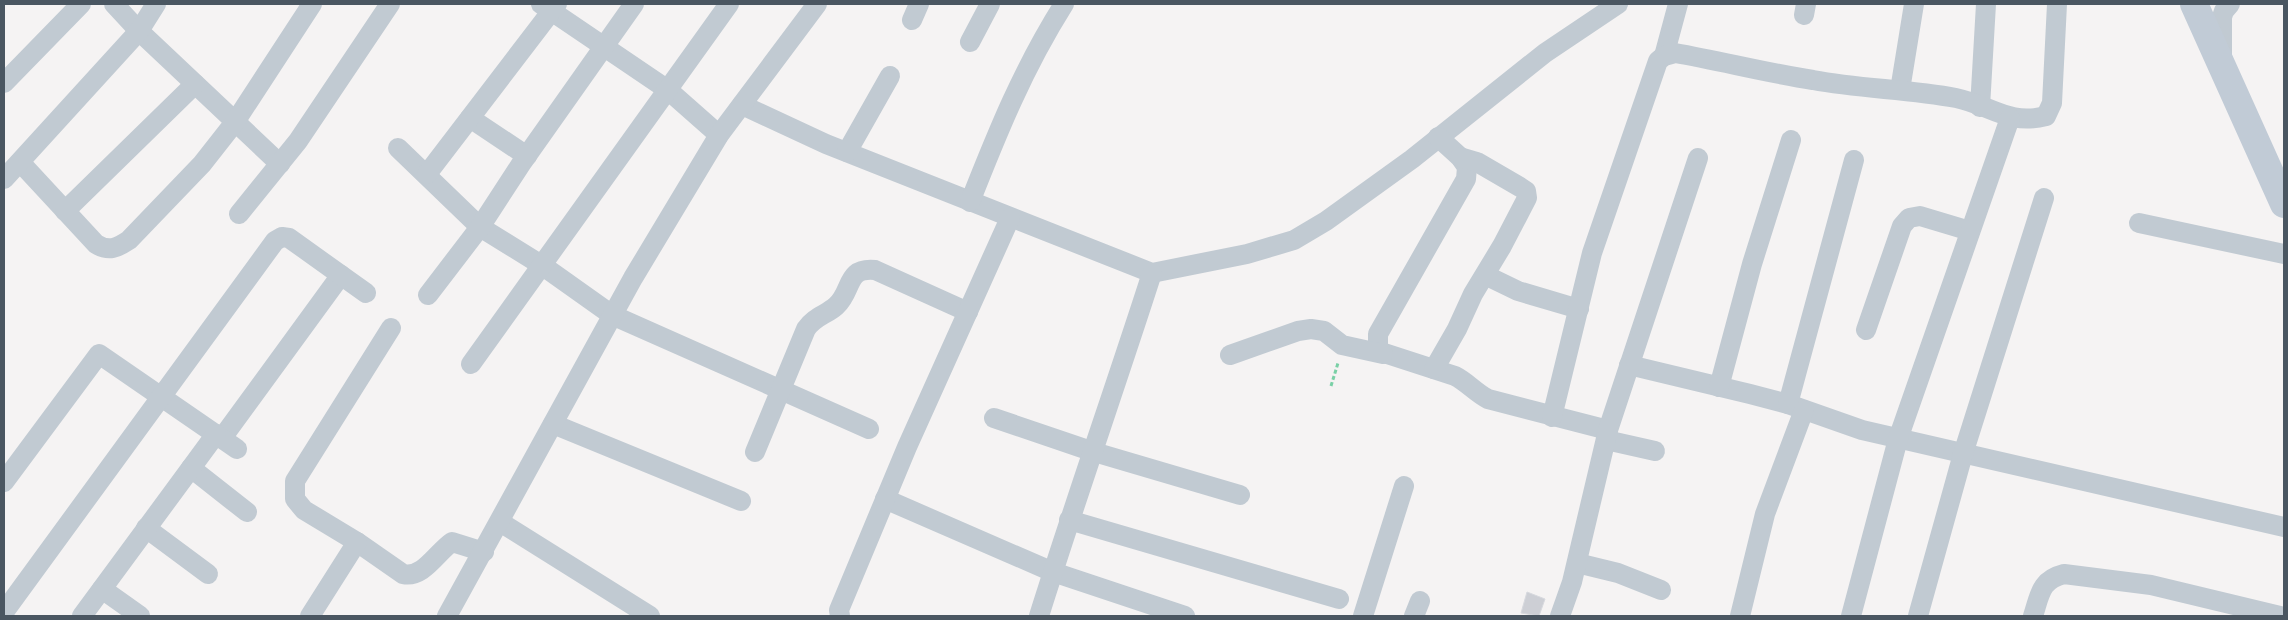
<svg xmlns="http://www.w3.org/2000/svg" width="2288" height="620" font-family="'Public Sans',sans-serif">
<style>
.building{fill:#cdcfd5;stroke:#d7d9de}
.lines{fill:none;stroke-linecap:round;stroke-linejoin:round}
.path{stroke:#7ad0a6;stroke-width:3;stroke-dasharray:4 2.5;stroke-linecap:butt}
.street{stroke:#c1cad2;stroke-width:20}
.secondary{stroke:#c1cbd6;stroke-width:28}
</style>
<rect width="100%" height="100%" fill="#f5f3f3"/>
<!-- building -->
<polygon class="building" points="1527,592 1545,599 1539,616 1521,613"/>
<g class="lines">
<!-- path -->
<polyline class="path" points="1331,386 1338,363"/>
<!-- street -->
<g class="street">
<polyline points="114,4 139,31 280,164"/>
<polyline points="541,4 668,90 719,135"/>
<polyline points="1804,15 1806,4"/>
<polyline points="912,20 919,4"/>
<polyline points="970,42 990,4"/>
<polyline points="1664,56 1678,4"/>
<polyline points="2222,60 2222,17 2224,11 2230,4"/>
<polyline points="4,83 81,4"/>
<polyline points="1900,90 1914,4"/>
<polyline points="742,105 826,144 1152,273 1247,254 1294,240 1326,221 1412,159 1545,53 1618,4"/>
<polyline points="1980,107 1986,4"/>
<polyline points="470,118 527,156"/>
<path d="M1438,137L1460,157L1467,167L1466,179L1378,334V351L1455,376C1467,382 1476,393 1488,399L1608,430"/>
<polyline points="398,148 480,227 543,266 612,315 869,429"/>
<polyline points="847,152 890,76"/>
<path d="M20,162L96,244C109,252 117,248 129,240L202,164L235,122L312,4"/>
<polyline points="427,174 557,4"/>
<polyline points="4,179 139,31 156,4"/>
<path d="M970,202C998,131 1023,69 1064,4"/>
<polyline points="65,211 195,84"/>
<polyline points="239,214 298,141 390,4"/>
<polyline points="2139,223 2284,254"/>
<polyline points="1485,275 1518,291 1579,309"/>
<polyline points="428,295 480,227 521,164 634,4"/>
<path d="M391,328L295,481V499L304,510L357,542L403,574C423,579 437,552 452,542L484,552"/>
<polyline points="1866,330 1902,226 1909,218 1920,216 1970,231"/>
<polyline points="1230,355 1298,331 1311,329 1324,331 1342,345 1383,354"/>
<polyline points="471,364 729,4"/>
<polyline points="1629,365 1750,394 1788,404 1862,430 2284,527"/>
<polyline points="1434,369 1457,329 1473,294 1502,246 1527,198 1526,191 1520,187 1477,162 1460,157"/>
<polyline points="1719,387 1752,264 1791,140"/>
<polyline points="1788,404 1854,160"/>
<path d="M1552,417L1592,253L1658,61L1664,56L1675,53C1721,61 1767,73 1813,80C1861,89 1908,89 1956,98C1990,105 2009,126 2046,116L2052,103L2057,4"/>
<polyline points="994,418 1094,452 1240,495"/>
<polyline points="553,424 741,501"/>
<polyline points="222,438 341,275"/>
<polyline points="1606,440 1655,451"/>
<path d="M755,452L806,329C815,316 826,315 836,306C853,291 845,267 875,270L968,312"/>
<polyline points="191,468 247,512"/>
<polyline points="4,482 99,354 237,449"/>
<polyline points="885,499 1053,572 1185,616"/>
<polyline points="1069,520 1339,599"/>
<polyline points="500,522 650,616"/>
<polyline points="146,528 208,574"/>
<polyline points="1577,563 1618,573 1661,590"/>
<polyline points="102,589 140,616"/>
<polyline points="4,612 275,241 282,237 289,238 366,293"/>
<polyline points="82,616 216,434"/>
<polyline points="310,616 357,542"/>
<polyline points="447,616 633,278 719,135 817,4"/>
<polyline points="840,616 839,610 907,447 1010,218"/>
<path d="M1039,616C1075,501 1115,388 1152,273"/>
<polyline points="1363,616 1404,486"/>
<polyline points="1414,616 1420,601"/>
<polyline points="1560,616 1572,582 1608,430 1698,158"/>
<polyline points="1740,616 1765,514 1804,410"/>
<polyline points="1851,616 1898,439 2010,118"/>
<polyline points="1918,616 1963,454 2044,198"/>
<path d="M2033,616C2040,595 2040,580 2064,574L2151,585L2280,616"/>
</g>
<!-- secondary -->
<polyline class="secondary" points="2194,4 2284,204"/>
</g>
<!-- border -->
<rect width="2288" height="620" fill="none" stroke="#4a5661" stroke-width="10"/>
</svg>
